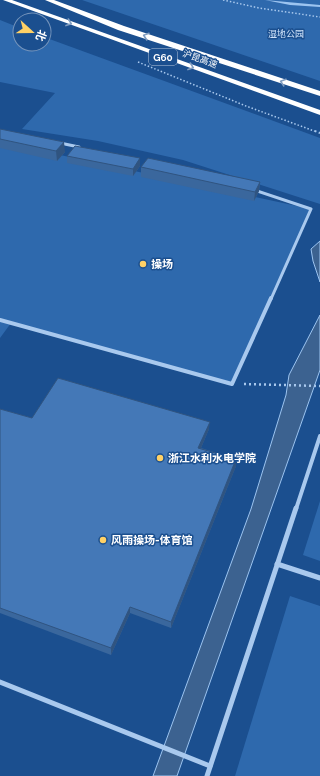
<svg xmlns="http://www.w3.org/2000/svg" width="320" height="776" font-family="Raleway,'Noto Sans SC',sans-serif">
<style>
.green{fill:#2e69ad}
.water{fill:#3c6290;stroke:#9cc4f0}
.lines{fill:none;stroke-linecap:round;stroke-linejoin:round}
.stream{fill:#9cc4f0;fill-rule:evenodd}
.path-far2{stroke:#a9c9ee;stroke-width:1.5;stroke-dasharray:1.5 2;stroke-linecap:butt}
.path-far1{stroke:#a9c9ee;stroke-width:2;stroke-dasharray:1.5 2.5;stroke-linecap:butt}
.path{stroke:#a9c9ee;stroke-width:2.5;stroke-dasharray:2 3;stroke-linecap:butt}
.minor-far2{stroke:#a9c9ee;stroke-width:3}
.minor-far1{stroke:#a9c9ee;stroke-width:4}
.minor{stroke:#a9c9ee;stroke-width:5}
.motorway{fill:#fff;fill-rule:evenodd}
.wall{fill:#3a679d}
.shaded-wall{fill:#305480}
.building{fill:#4478b7;stroke:#305480}
.oneway{stroke:#829ec1}
.poi-dot{fill:#ffd166;stroke:#1b4f8f;stroke-width:1.5}
.labels{text-anchor:middle;dominant-baseline:central;stroke-width:3;stroke-linejoin:round;paint-order:stroke}
.far-park-label{font-size:9px;fill:#cfe3fa;stroke:#1b4f8f}
.far-street-label{font-size:9px;fill:#fff;stroke:#1b4f8f}
.shield{fill:#1b4f8f;stroke:#bbcadd;stroke-width:1}
.shield-label{font-size:10px;font-weight:bold;fill:#fff}
.poi-label{font-size:11px;font-weight:bold;fill:#fff;stroke:#1b4f8f;text-anchor:start}
</style>
<rect width="100%" height="100%" fill="#1b4f8f"/>
<!-- green -->
<g class="green">
<polygon points="82,0 320,0 320,81"/>
<polygon points="0,20 20,28 20,44 44,44 44,37 320,138 320,204 183,160 98,141 22,129 55,93 0,82"/>
<polygon points="0,142 311,209 232,384 11,323 0,338"/>
<polygon points="320,501 320,561 303,555"/>
<polygon points="290,596 320,606 320,776 235,776"/>
</g>
<!-- water -->
<g class="water">
<polygon points="320,241 320,282 313,261 311,249"/>
<polygon points="320,315 320,370 177,776 153,776 251,509 286,395 289,375"/>
</g>
<g class="lines">
<!-- stream -->
<polygon class="stream" points="265,0 320,5 320,7 290,5"/>
<!-- path-far2 -->
<g class="path-far2">
<polyline points="223,0 259,8 320,17"/>
<polyline points="138,62 246,106 317,132"/>
</g>
<!-- path-far1 -->
<polyline class="path-far1" points="315,131 320,133"/>
<!-- path -->
<polyline class="path" points="244,384 320,386"/>
<!-- minor-far2 -->
<g class="minor-far2">
<polyline points="60,143 79,147"/>
<polyline points="254,190 311,209 271,299"/>
</g>
<!-- minor-far1 -->
<g class="minor-far1">
<polyline points="0,320 232,384 271,298"/>
<polyline points="296,509 320,436"/>
</g>
<!-- minor -->
<g class="minor">
<polyline points="277,564 320,578"/>
<polyline points="0,682 210,766"/>
<polyline points="207,776 296,508"/>
</g>
<!-- motorway -->
<g class="motorway">
<polygon points="3,0 12,0 320,110 320,115"/>
<polygon points="45,0 54,0 124,26 320,91 320,96 118,30"/>
</g>
</g>
<!-- wall -->
<g class="wall">
<polygon points="0,129 65,152 57,161 0,148"/>
<polygon points="67,156 140,166 133,176 67,163"/>
<polygon points="141,167 260,182 259,191 254,201 141,177"/>
<polygon points="0,409 32,418 209,429 201,448 236,459 236,466 171,628 130,613 111,655 0,613"/>
</g>
<!-- shaded-wall -->
<g class="shaded-wall">
<polygon points="64,142 65,152 57,161 56,151"/>
<polygon points="140,158 140,166 133,176 133,169"/>
<polygon points="260,182 259,191 254,201 255,192"/>
<polygon points="210,422 209,429 198,455 198,448"/>
<polygon points="236,459 236,466 171,628 171,622"/>
<polygon points="130,607 130,613 111,655 111,648"/>
</g>
<!-- building -->
<g class="building">
<polygon points="0,129 64,142 56,151 0,139"/>
<polygon points="75,146 140,158 133,169 67,156"/>
<polygon points="148,158 260,182 255,192 141,167"/>
<polygon points="58,378 210,422 198,448 236,459 171,622 130,607 111,648 0,608 0,409 32,418"/>
</g>
<!-- one-way arrows -->
<defs><path id="oneway-chevron" d="M-2-3.5L2.5 0L-2 3.5" fill="none" stroke-width="1.6" stroke-linecap="round" stroke-linejoin="round"/></defs>
<g class="oneway">
<use href="#oneway-chevron" transform="translate(69 23) rotate(20)"/>
<use href="#oneway-chevron" transform="translate(146 36) rotate(-162)"/>
<use href="#oneway-chevron" transform="translate(191 67) rotate(20)"/>
<use href="#oneway-chevron" transform="translate(283 82) rotate(-162)"/>
</g>
<!-- markers -->
<g class="poi-dot">
<circle cx="143" cy="264" r="4"/>
<circle cx="160" cy="458" r="4"/>
<circle cx="103" cy="540" r="4"/>
</g>
<g class="labels">
<!-- far-park labels -->
<g class="far-park-label">
<text x="286" y="34">湿地公园</text>
</g>
<!-- far-street labels -->
<g class="far-street-label">
<text transform="translate(200 59) rotate(20)">沪昆高速</text>
</g>
<!-- shield labels -->
<rect class="shield" x="149" y="49" width="28" height="16" rx="3"/>
<g class="shield-label">
<text x="163" y="57">G60</text>
</g>
<!-- poi labels -->
<g class="poi-label">
<text x="151" y="264">操场</text>
<text x="168" y="458">浙江水利水电学院</text>
<text x="111" y="540">风雨操场-体育馆</text>
</g>
</g>
<!-- north arrow -->
<g transform="translate(32 32) rotate(111)"><circle r="19" fill="#1b4f8f" stroke="#7695bc"/>
<path d="M0-3L7 15L0 10L-7 15Z" fill="#ffd166"/>
<text y="-6" font-size="11" font-weight="bold" text-anchor="middle" fill="#ffffff">北</text>
</g>
</svg>
